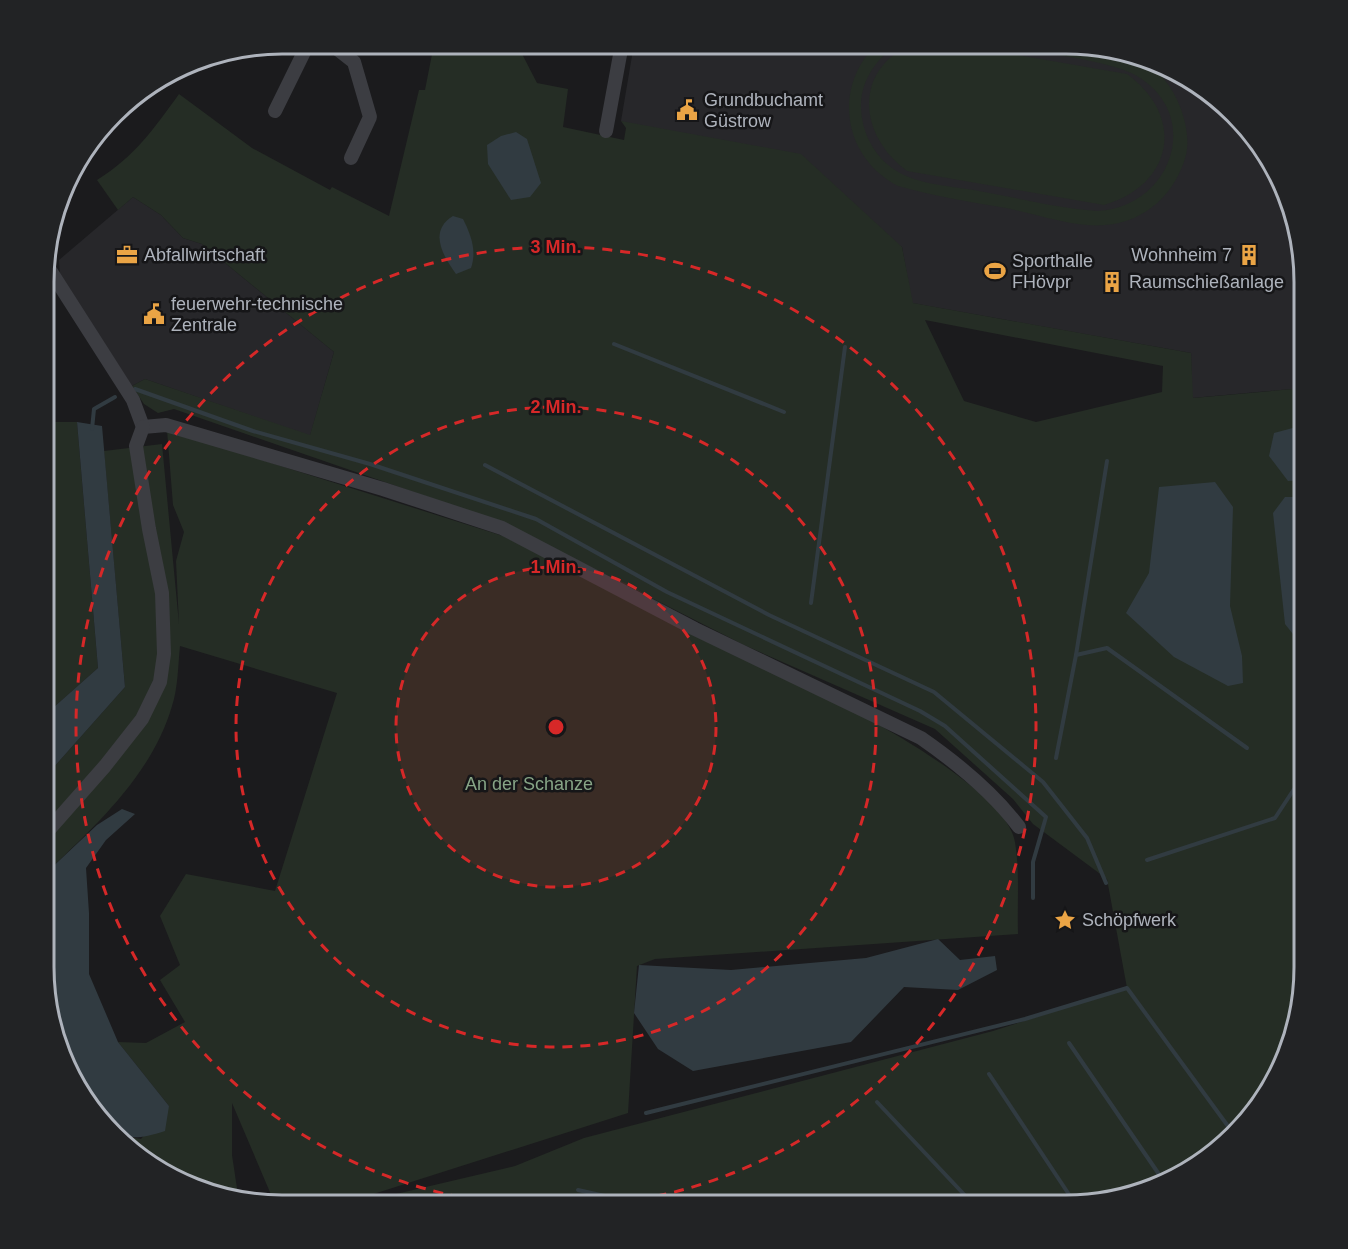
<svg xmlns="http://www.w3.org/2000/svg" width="1348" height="1249" font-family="Helvetica,sans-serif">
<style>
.built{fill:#27272a}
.green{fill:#252d25;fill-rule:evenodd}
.water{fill:#313b41}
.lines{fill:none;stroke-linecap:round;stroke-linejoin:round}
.stream{stroke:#313b41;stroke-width:4}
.minor{stroke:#3c3d42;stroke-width:14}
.ring{fill:none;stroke:#d62828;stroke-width:3;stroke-dasharray:10 8}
.labels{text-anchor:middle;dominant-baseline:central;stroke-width:5;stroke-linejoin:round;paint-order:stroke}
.poi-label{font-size:18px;fill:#aeb3bc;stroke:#161618;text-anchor:start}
.park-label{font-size:18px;fill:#87a586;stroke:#161618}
.rim{fill:none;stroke:#aeb3bc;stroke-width:3}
.centre{fill:#d62828;stroke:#161618;stroke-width:3}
.ring-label{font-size:18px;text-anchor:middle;font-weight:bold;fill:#d62828;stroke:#161618;stroke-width:5;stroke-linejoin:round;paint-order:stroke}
</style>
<rect width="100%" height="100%" fill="#1b1b1d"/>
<!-- built -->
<g class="built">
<polygon points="634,44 1082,44 1172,68 1245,125 1286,191 1304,266 1304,388 1192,398 1191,353 912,303 902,247 621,121"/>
<polygon points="133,197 161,215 183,238 202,244 334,352 310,436 145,379 132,386 60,275 59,260"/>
</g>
<!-- green -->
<g class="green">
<path d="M434,44H521L520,50L537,83L568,89L563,127L624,140L626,128L621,121L801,154L902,247L913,303L1191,353L1193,398L1304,388V967L1280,1072L1223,1146L1157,1187L1081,1205H364L396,1194L515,1166L584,1138L993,1031L1127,988L1107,879L1033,824L1013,799L935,729L744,645L506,524L174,409L158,413L144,404L132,386L145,379L310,435L334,352L202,244L183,238L161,215L133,197L118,210L97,180C135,156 153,130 179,94L252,148L330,190L332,187L389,216L419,90H425ZM925,320L1163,366L1162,392L1036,422L964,401Z"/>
<path d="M877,44H899C878,56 862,79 861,103C860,129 873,156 895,170C918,185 952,186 979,191C1018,198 1057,208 1097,211C1171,208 1204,116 1137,76C1109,59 1026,51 989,44H1077L1162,66L1160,75C1178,92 1192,130 1186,155C1176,193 1146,222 1105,225C1077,228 1035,214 1006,208C970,202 933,196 898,186C843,158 832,87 877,44Z"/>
<path d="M912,44H953L1127,74C1186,117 1173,185 1104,205L907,171C859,136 852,71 912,44Z"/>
<polygon points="47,422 77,422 98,668 45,715"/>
<path d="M167,430L503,536L860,714C899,736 1008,797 1015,842C1020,872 1017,904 1018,934L655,959L637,966L628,1113L339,1205H282L275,1204L232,1103V1155L238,1195L177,1181L117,1135L141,1139L169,1106L118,1042L146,1043L185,1022L160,980L180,965L160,916L186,874L275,891L337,693L180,646C178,665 178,688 172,706C152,775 95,826 45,874V777L125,687L104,451L162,444L179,624L176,561L184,532L173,505Z"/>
</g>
<!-- water -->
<g class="water">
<polygon points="516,132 527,139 541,183 530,197 511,200 488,164 487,145 501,136"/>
<path d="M453,216L463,219C471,235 477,251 471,268L456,274C443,256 428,231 453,216Z"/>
<polygon points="77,422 102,426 125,687 45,777 45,715 98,668"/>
<polygon points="1304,425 1304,480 1288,481 1269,456 1274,433"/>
<polygon points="1215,482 1233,507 1230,606 1242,656 1243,683 1228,686 1174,657 1126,613 1149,573 1159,487"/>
<polygon points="1285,497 1304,497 1304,642 1300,643 1285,624 1273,513"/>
<path d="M122,809L135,814L106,840L86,868L89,913V974L118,1042L169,1106L165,1131C120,1146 109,1134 85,1096C77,1084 66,1070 61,1056C40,997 44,935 45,874L97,825Z"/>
<polygon points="938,939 960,960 995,956 997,970 958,990 904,987 851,1042 693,1071 658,1049 634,1013 639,965 731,970 866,958"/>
</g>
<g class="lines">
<!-- stream -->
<g class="stream">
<polyline points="614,344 784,412"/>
<polyline points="135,389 253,431 370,464 536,519 667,592 920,711 945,726 1046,817 1033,862 1033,898"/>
<polyline points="92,429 94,409 115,397"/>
<polyline points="485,465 769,615 934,692 1043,782 1087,838 1106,883"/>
<polyline points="811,603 845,347"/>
<polyline points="1076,655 1107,648 1247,748"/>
<polyline points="1056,758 1076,655 1107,461"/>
<polyline points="1147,860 1275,818 1304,774"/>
<polyline points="1069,1043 1165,1183"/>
<polyline points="989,1074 1076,1205"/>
<polyline points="877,1102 974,1205"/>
<polyline points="646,1113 1025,1019 1127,988 1233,1133"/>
<polyline points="578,1190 645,1205"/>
</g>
<!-- minor -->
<g class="minor">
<polyline points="331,44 354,62 370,117 351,158"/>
<polyline points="275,111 308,44"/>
<polyline points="606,131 622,44"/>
<polyline points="48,267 133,400 143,427"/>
<path d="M143,427L166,425L383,489L502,528L695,629L921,738C957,763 992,791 1019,827"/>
<polyline points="45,834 105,766 142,719 160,682 164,654 162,593 149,529 136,446 143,427"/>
</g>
</g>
<!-- distance rings -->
<circle cx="556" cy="727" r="160" fill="#d62828" fill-opacity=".12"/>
<g class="ring">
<circle cx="556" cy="727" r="160"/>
<circle cx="556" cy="727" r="320"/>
<path d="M514 1205A480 480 0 1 1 598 1205"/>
</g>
<!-- icons -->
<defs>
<symbol id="civic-bare" viewBox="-9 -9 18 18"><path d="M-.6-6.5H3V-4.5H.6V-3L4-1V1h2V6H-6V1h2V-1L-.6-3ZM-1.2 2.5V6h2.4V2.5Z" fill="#eaa445" stroke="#161618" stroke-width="2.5" paint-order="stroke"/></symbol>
<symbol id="office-bare" viewBox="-9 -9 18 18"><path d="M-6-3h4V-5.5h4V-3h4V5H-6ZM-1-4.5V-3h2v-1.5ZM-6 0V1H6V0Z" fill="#eaa445" stroke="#161618" stroke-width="2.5" paint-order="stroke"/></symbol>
<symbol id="building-bare" viewBox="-9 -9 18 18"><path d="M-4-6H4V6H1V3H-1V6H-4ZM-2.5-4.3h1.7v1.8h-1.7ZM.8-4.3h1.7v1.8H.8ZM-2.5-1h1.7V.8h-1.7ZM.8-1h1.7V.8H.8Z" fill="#eaa445" stroke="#161618" stroke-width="2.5" paint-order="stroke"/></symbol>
<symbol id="stadium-bare" viewBox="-9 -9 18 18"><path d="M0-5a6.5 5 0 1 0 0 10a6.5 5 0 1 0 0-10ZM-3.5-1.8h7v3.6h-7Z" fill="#eaa445" stroke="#161618" stroke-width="2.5" paint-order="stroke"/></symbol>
<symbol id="sight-bare" viewBox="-9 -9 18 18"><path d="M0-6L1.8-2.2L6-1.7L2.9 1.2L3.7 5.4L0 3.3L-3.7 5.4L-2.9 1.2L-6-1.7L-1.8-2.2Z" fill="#eaa445" stroke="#161618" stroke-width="2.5" paint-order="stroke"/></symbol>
</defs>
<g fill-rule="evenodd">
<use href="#civic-bare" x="672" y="95" width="30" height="30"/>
<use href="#office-bare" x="112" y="240" width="30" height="30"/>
<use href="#building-bare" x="1234" y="240" width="30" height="30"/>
<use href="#stadium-bare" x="980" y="256" width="30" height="30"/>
<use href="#building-bare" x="1097" y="267" width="30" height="30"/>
<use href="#civic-bare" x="139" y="299" width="30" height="30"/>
<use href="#sight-bare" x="1050" y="905" width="30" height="30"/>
</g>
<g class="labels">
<!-- poi labels -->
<g class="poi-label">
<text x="704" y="100">Grundbuchamt<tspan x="704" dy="21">Güstrow</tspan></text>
<text x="144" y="255">Abfallwirtschaft</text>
<text x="1232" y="255" text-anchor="end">Wohnheim 7</text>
<text x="1012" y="261">Sporthalle<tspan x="1012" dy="21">FHövpr</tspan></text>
<text x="1129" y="282">Raumschießanlage</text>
<text x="171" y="304">feuerwehr-technische<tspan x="171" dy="21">Zentrale</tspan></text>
<text x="1082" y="920">Schöpfwerk</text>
</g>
<!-- park labels -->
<g class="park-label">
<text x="529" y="784">An der Schanze</text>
</g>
</g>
<!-- crop -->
<path d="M0 0H1348V1249H0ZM282 54H1066A228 228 0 0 1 1294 282V967A228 228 0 0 1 1066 1195H282A228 228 0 0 1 54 967V282A228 228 0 0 1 282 54Z" fill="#222325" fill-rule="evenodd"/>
<path class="rim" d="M282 54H1066A228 228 0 0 1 1294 282V967A228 228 0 0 1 1066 1195H282A228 228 0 0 1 54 967V282A228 228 0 0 1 282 54Z"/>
<circle cx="556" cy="727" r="9" class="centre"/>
<g class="ring-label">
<text x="556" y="253">3 Min.</text>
<text x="556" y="413">2 Min.</text>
<text x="556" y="573">1 Min.</text>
</g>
</svg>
